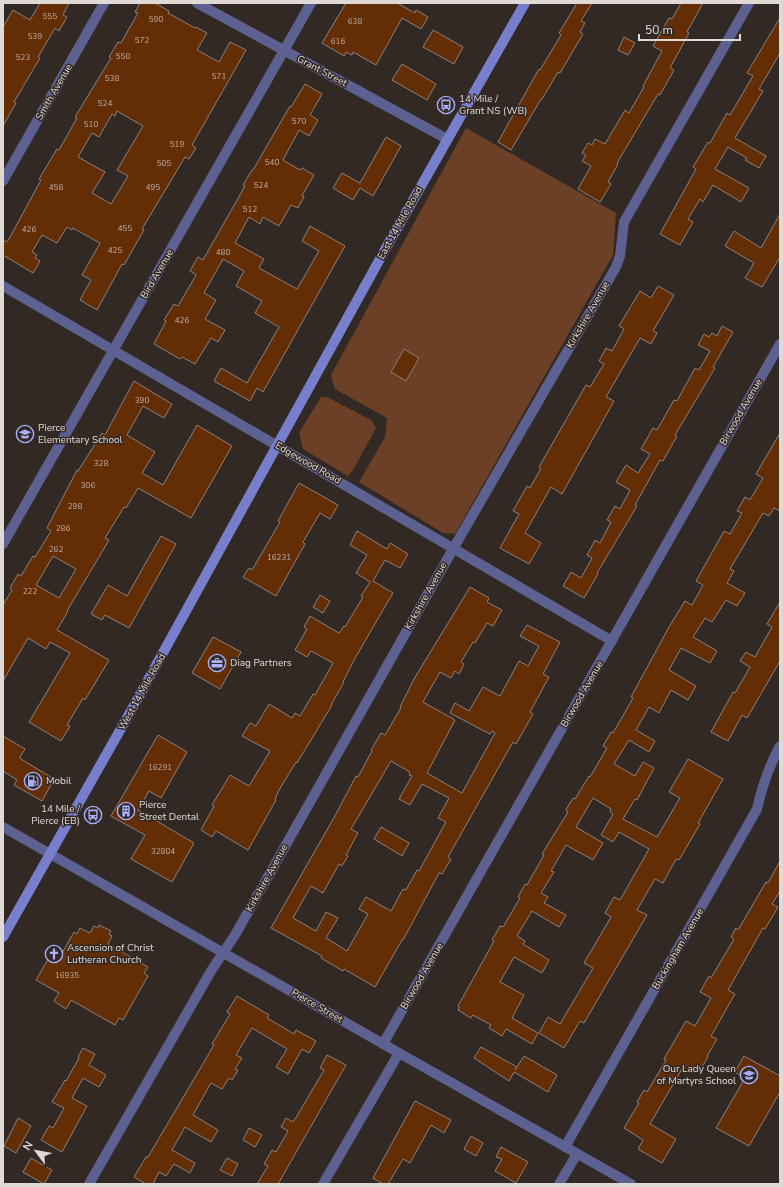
<svg xmlns="http://www.w3.org/2000/svg" width="783" height="1187" font-family="'Nunito Sans',sans-serif">
<style>
.green{fill:#6b4027}
.building{fill:#632d06;stroke:#8c817b;fill-rule:evenodd}
.lines{fill:none;stroke-linecap:round;stroke-linejoin:round}
.minor{stroke:#5c6192;stroke-width:10}
.secondary{stroke:#777ecc;stroke-width:10}
.labels{text-anchor:middle;dominant-baseline:central;stroke-width:3;stroke-linejoin:round;paint-order:stroke}
.number-label{font-size:8px;fill:#c1afa3}
.street-label{font-size:10px;fill:#e0dad7;stroke:#332924}
.poi-label{font-size:10px;fill:#e0dad7;stroke:#332924;text-anchor:start}
</style>
<rect width="100%" height="100%" fill="#332924"/>
<!-- green -->
<g class="green">
<polygon points="466,128 616,213 613,255 455,534 443,533 359,482 385,437 387,418 335,389 331,375"/>
<polygon points="321,397 327,397 371,420 376,428 353,470 348,476 303,449 299,433"/>
</g>
<!-- building -->
<g class="building">
<polygon points="40,3 69,3 63,15 67,17 59,31 55,28 38,57 40,58 14,102 16,103 3,126 3,27 13,10 30,20"/>
<path d="M140,3H155L169,11L168,13L195,28L196,27L207,33L197,50L219,62L230,42L246,50L192,145L196,148L189,159L185,157L142,229L144,230L124,265L122,264L97,310L80,300L91,280L82,275L100,243L73,228L72,230L67,227L57,243L42,235L32,252L37,255L35,258L40,261L33,273L3,255V240L6,242L9,239L41,180L39,179L57,149L59,150L77,118L75,117L111,58L109,57L118,42L121,43L138,13L135,12ZM117,111L143,126L117,170L128,176L111,204L92,193L105,172L78,157L92,133L99,137L112,114L115,116Z"/>
<polygon points="346,3 397,3 415,13 416,10 428,17 421,29 402,18 376,65 353,52 352,55 346,52 344,56 322,43"/>
<polygon points="577,3 592,3 581,21 585,23 580,32 583,34 560,73 558,72 542,99 541,99 511,150 498,142 539,69 540,70 561,35 559,33"/>
<polygon points="681,3 703,3 687,32 689,33 670,68 674,70 660,95 658,94 617,163 618,164 608,182 611,184 600,202 578,189 591,166 582,161 586,155 582,153 588,143 592,145 595,139 605,144 625,110 629,113 644,87 643,86 662,51 653,46 669,18 672,19"/>
<polygon points="780,18 780,53 759,89 763,91 735,138 766,156 759,168 745,160 747,158 728,147 715,169 749,188 741,202 713,185 703,202 700,199 688,219 693,222 680,245 660,234 696,169 693,167 708,142 710,143 727,113 730,115 753,76 747,73"/>
<polygon points="433,30 463,47 454,64 423,47"/>
<polygon points="624,37 635,43 628,55 618,50"/>
<polygon points="402,64 436,84 427,100 392,80"/>
<polygon points="305,84 322,94 310,115 318,120 309,136 299,130 283,160 300,170 302,168 314,175 302,196 304,197 298,208 291,205 279,226 263,217 260,224 249,217 235,243 264,259 259,268 297,289 319,251 302,241 310,226 345,246 263,392 257,388 250,401 214,381 221,368 247,383 279,327 255,313 262,301 236,286 244,271 223,259 204,293 216,300 205,319 225,330 218,342 211,338 195,364 182,357 180,359 154,344 166,321 164,320 174,304 178,306 196,275 190,271 198,257 203,260 245,186 243,185 252,170 253,170 290,106 291,107"/>
<polygon points="386,137 401,146 373,196 360,188 353,200 333,188 342,173 360,183"/>
<polygon points="780,214 780,257 762,287 745,278 754,263 725,246 734,231 761,248"/>
<polygon points="658,286 674,295 653,331 657,333 651,344 640,338 606,397 614,401 562,494 551,487 525,533 541,543 529,564 500,548 519,514 513,511 527,486 530,488 541,468 539,467 586,385 590,387 604,364 599,361 606,348 612,351 624,329 619,326 640,291 651,298"/>
<polygon points="722,326 733,332 713,367 715,368 675,435 677,436 663,461 660,460 635,505 637,506 597,573 598,574 584,598 563,586 571,572 581,578 592,558 587,555 595,540 600,543 611,522 607,520 615,506 620,509 630,490 616,482 626,465 638,473 650,454 641,449 653,428 657,430 674,400 677,401 695,368 699,370 710,351 698,345 704,334 709,337 712,333 717,336"/>
<polygon points="404,349 419,358 406,381 391,372"/>
<path d="M134,381L172,404L164,418L143,406L127,435L155,452L142,473L163,485L197,425L232,446L191,518L138,488L126,508L124,507L105,538L109,540L67,611H68L57,630L109,660L85,700L83,698L67,725L70,726L61,741L29,722L70,653L50,642L46,649L28,638L3,681V605L12,590L10,588L18,574L21,576L33,556L35,557L51,531L47,528L77,470L78,471L102,433L105,435ZM53,556L76,569L59,598L36,585Z"/>
<polygon points="780,433 780,511 774,508 769,516 763,513 730,569 734,571 727,583 745,593 737,606 726,600 712,622 705,618 693,637 717,651 710,663 681,648 669,670 696,686 688,700 671,690 659,713 649,707 636,730 655,741 649,752 629,740 614,764 635,776 643,762 654,768 637,800 635,799 623,819 657,837 680,798 669,792 688,759 723,779 698,823 700,824 679,860 676,859 663,883 655,879 637,910 647,915 584,1023 580,1021 564,1048 539,1033 548,1017 560,1024 593,968 584,963 611,917 605,913 614,897 620,900 649,849 619,832 613,842 601,835 613,814 610,812 611,809 593,798 576,827 603,843 593,860 566,845 551,871 554,872 541,893 548,897 544,903 566,915 559,927 532,911 517,936 525,941 523,944 549,960 542,973 514,957 500,982 524,995 512,1018 538,1033 532,1044 506,1029 502,1036 489,1028 491,1025 473,1015 471,1018 458,1010 459,1007 458,1006 494,941 492,940 500,926 503,927 520,898 518,897 525,884 527,885 544,855 542,854 568,812 566,810 573,798 575,799 589,776 590,777 607,748 603,746 611,732 613,733 633,698 631,697 669,627 685,601 692,605 703,585 696,581 724,531 730,534 742,513 737,511 745,497 750,500 763,478 756,474"/>
<polygon points="299,483 338,505 330,519 320,513 303,542 305,544 276,596 243,577 249,568 252,570 280,522 278,521"/>
<polygon points="357,531 387,549 390,543 408,554 400,568 385,560 373,581 393,593 354,660 343,682 344,682 331,705 332,705 297,763 296,762 279,790 275,799 276,800 248,850 216,831 212,837 201,830 214,806 212,805 230,775 249,786 270,751 242,736 250,723 256,726 269,704 292,718 295,713 300,716 313,694 315,695 333,663 311,651 307,657 295,650 307,629 304,627 310,616 339,633 344,626 345,627 363,597 361,596 370,582 356,573 367,555 350,545"/>
<polygon points="161,536 176,544 129,628 105,615 102,620 91,614 108,585 127,596"/>
<path d="M470,587L489,598L487,602L502,610L493,626L487,623L475,643L473,642L461,662L464,664L459,674L455,671L451,678L440,672L423,702L455,720L427,773L462,793L495,733L492,731L490,734L450,713L455,703L469,711L483,687L500,696L519,661L528,666L539,646L520,636L527,625L560,642L543,674L549,677L530,712L533,714L516,744L513,742L448,857L451,859L442,874L439,873L403,940H402L375,987L344,969L343,971L321,958L322,956L271,928L336,814L356,776L358,777L372,751L371,750L381,733L385,735L401,708L400,707L414,679ZM391,761L410,772L409,775L412,776L399,799L410,805L422,784L449,798L438,818L446,822L419,871L417,870L406,890L403,889L391,911L366,897L359,909L368,914L347,951L326,938L338,918L326,912L316,931L293,918L311,886L323,893L339,864L342,866L348,856L346,855L358,833L351,829Z"/>
<polygon points="320,595 330,601 323,613 313,607"/>
<polygon points="780,602 780,661 747,718 742,715 728,741 711,732 733,692 735,693 750,667 740,661 746,652 755,657 772,627 767,624"/>
<polygon points="213,637 241,652 220,689 192,673"/>
<polygon points="158,735 187,752 161,798 149,791 138,810 194,843 172,882 131,859 145,835 111,816"/>
<polygon points="3,736 25,749 20,757 21,759 54,779 42,801 14,785 17,780 3,771"/>
<polygon points="381,827 409,843 402,856 374,839"/>
<polygon points="780,861 780,891 772,904 778,907 765,929 763,928 728,990 735,994 711,1036 717,1039 707,1056 708,1057 700,1070 693,1066 688,1073 682,1069 650,1124 676,1139 662,1163 638,1149 643,1140 624,1128 639,1103 637,1102 644,1090 647,1092 666,1060 664,1059 686,1021 695,1026 711,998 700,992 709,976 711,978 734,939 731,937 736,928 738,930 766,882 768,883"/>
<polygon points="99,925 111,931 109,934 112,936 108,944 148,967 144,973 148,976 123,1020 119,1018 115,1025 71,1000 66,1009 54,1001 59,993 36,980 54,949 62,953 74,932 77,934 80,928 90,933 94,926 98,928"/>
<polygon points="237,996 269,1015 267,1018 294,1034 296,1030 316,1041 309,1053 302,1049 288,1074 276,1067 287,1049 252,1028 236,1055 242,1058 235,1069 238,1070 232,1080 229,1078 222,1089 211,1083 193,1115 218,1130 211,1142 185,1127 172,1150 195,1163 190,1173 174,1164 166,1176 159,1172 153,1184 146,1184 134,1177 146,1157 148,1157 214,1045 212,1044 230,1014 227,1012"/>
<polygon points="481,1047 517,1067 515,1070 524,1056 557,1075 548,1092 514,1072 509,1081 474,1058"/>
<polygon points="83,1048 95,1054 89,1065 106,1075 99,1087 83,1078 72,1098 87,1106 62,1152 41,1140 49,1126 53,1128 64,1108 52,1102 65,1080 66,1081 79,1058 78,1057"/>
<polygon points="327,1055 346,1065 278,1184 257,1184 268,1166 264,1164 272,1150 276,1152 288,1131 281,1127 286,1118 293,1122 297,1116 324,1070 320,1068"/>
<polygon points="744,1056 780,1076 780,1092 749,1146 716,1128 745,1078 735,1072"/>
<polygon points="415,1101 451,1120 444,1133 431,1125 410,1163 403,1159 388,1184 383,1184 373,1178"/>
<polygon points="18,1118 31,1126 16,1153 4,1146"/>
<polygon points="249,1128 262,1135 255,1147 243,1140"/>
<polygon points="471,1136 483,1143 476,1156 464,1149"/>
<polygon points="501,1147 528,1162 516,1183 495,1171 502,1159 496,1157"/>
<polygon points="31,1158 52,1170 44,1184 23,1172"/>
<polygon points="227,1158 238,1164 232,1176 220,1170"/>
</g>
<g class="lines">
<!-- minor -->
<g class="minor">
<polyline points="197,3 447,139"/>
<polyline points="3,181 104,3"/>
<polyline points="3,286 612,641"/>
<polyline points="3,544 311,3"/>
<polyline points="3,827 399,1053 631,1184"/>
<polyline points="383,1044 780,344"/>
<path d="M565,1147L757,809C762,787 769,766 780,746"/>
<polyline points="89,1184 211,971 235,935 453,549 616,267 620,256 624,222 749,3"/>
<polyline points="323,1184 399,1053"/>
<polyline points="559,1184 577,1154"/>
</g>
<!-- secondary -->
<polyline class="secondary" points="3,937 132,709 387,246 525,3"/>
</g>
<!-- icons -->
<defs>
<symbol id="bus-ring" viewBox="-11 -11 22 22"><circle r="9.5" fill="#332924" stroke="#a8b0fc" stroke-width="1.5"/><path d="M-5-6H5V4H4V6H2V4H-2V6H-4V4H-5ZM-3.5-4V0h7V-4ZM-3.5 1.2v1.5H-2V1.2ZM2 1.2v1.5H3.5V1.2Z" fill="#a8b0fc"/></symbol>
<symbol id="school-ring" viewBox="-11 -11 22 22"><circle r="9.5" fill="#332924" stroke="#a8b0fc" stroke-width="1.5"/><path d="M0-5L7-2L0 1L-7-2ZM-4 1L0 2.5L4 1V4Q0 6-4 4Z" fill="#a8b0fc"/></symbol>
<symbol id="office-ring" viewBox="-11 -11 22 22"><circle r="9.5" fill="#332924" stroke="#a8b0fc" stroke-width="1.5"/><path d="M-6-3h4V-5.5h4V-3h4V5H-6ZM-1-4.5V-3h2v-1.5ZM-6 0V1H6V0Z" fill="#a8b0fc"/></symbol>
<symbol id="fuel-ring" viewBox="-11 -11 22 22"><circle r="9.5" fill="#332924" stroke="#a8b0fc" stroke-width="1.5"/><path d="M-5.5-6h7V0h2V4h1.3V-2.5L3-4.5l.8-.8L6-3V5H2.5V1h-1V6h-7ZM-4.2-4.7v3.2H.2V-4.7Z" fill="#a8b0fc"/></symbol>
<symbol id="building-ring" viewBox="-11 -11 22 22"><circle r="9.5" fill="#332924" stroke="#a8b0fc" stroke-width="1.5"/><path d="M-4-6H4V6H1V3H-1V6H-4ZM-2.5-4.3h1.7v1.8h-1.7ZM.8-4.3h1.7v1.8H.8ZM-2.5-1h1.7V.8h-1.7ZM.8-1h1.7V.8H.8Z" fill="#a8b0fc"/></symbol>
<symbol id="church-ring" viewBox="-11 -11 22 22"><circle r="9.5" fill="#332924" stroke="#a8b0fc" stroke-width="1.5"/><path d="M-1.2-6h2.4v3.5h3.3v2.4h-3.3V6h-2.4V-.1h-3.3v-2.4h3.3Z" fill="#a8b0fc"/></symbol>
</defs>
<g fill-rule="evenodd">
<use href="#bus-ring" x="436" y="95" width="20" height="20"/>
<use href="#school-ring" x="15" y="424" width="20" height="20"/>
<use href="#office-ring" x="207" y="653" width="20" height="20"/>
<use href="#fuel-ring" x="23" y="771" width="20" height="20"/>
<use href="#building-ring" x="116" y="801" width="20" height="20"/>
<use href="#bus-ring" x="83" y="805" width="20" height="20"/>
<use href="#church-ring" x="44" y="944" width="20" height="20"/>
<use href="#school-ring" x="739" y="1065" width="20" height="20"/>
</g>
<g class="labels">
<!-- number labels -->
<g class="number-label">
<text x="50" y="16">555</text>
<text x="156" y="19">590</text>
<text x="355" y="21">638</text>
<text x="35" y="36">539</text>
<text x="142" y="40">572</text>
<text x="338" y="41">616</text>
<text x="123" y="56">550</text>
<text x="23" y="57">523</text>
<text x="219" y="76">571</text>
<text x="112" y="78">538</text>
<text x="105" y="103">524</text>
<text x="299" y="121">570</text>
<text x="91" y="124">510</text>
<text x="177" y="144">519</text>
<text x="272" y="162">540</text>
<text x="164" y="163">505</text>
<text x="261" y="185">524</text>
<text x="56" y="187">458</text>
<text x="153" y="187">495</text>
<text x="250" y="209">512</text>
<text x="125" y="228">455</text>
<text x="29" y="229">426</text>
<text x="115" y="250">425</text>
<text x="223" y="252">480</text>
<text x="182" y="320">426</text>
<text x="142" y="400">390</text>
<text x="101" y="463">328</text>
<text x="88" y="485">306</text>
<text x="75" y="506">298</text>
<text x="63" y="528">286</text>
<text x="56" y="549">262</text>
<text x="279" y="557">16231</text>
<text x="30" y="591">222</text>
<text x="160" y="767">16291</text>
<text x="163" y="851">32804</text>
<text x="67" y="975">16935</text>
</g>
<!-- street labels -->
<g class="street-label">
<text transform="translate(322 71) rotate(28)">Grant Street</text>
<text transform="translate(54 92) rotate(-60)">Smith Avenue</text>
<text transform="translate(400 223) rotate(-61)">East 14 Mile Road</text>
<text transform="translate(157 274) rotate(-60)">Bird Avenue</text>
<text transform="translate(588 315) rotate(-60)">Kirkshire Avenue</text>
<text transform="translate(741 412) rotate(-60)">Birwood Avenue</text>
<text transform="translate(308 463) rotate(30)">Edgewood Road</text>
<text transform="translate(426 596) rotate(-61)">Kirkshire Avenue</text>
<text transform="translate(142 692) rotate(-61)">West 14 Mile Road</text>
<text transform="translate(582 694) rotate(-60)">Birwood Avenue</text>
<text transform="translate(267 878) rotate(-61)">Kirkshire Avenue</text>
<text transform="translate(678 949) rotate(-60)">Buckingham Avenue</text>
<text transform="translate(422 976) rotate(-60)">Birwood Avenue</text>
<text transform="translate(317 1006) rotate(30)">Pierce Street</text>
</g>
<!-- poi labels -->
<g class="poi-label">
<text x="459" y="99">14 Mile /<tspan x="459" dy="12">Grant NS (WB)</tspan></text>
<text x="38" y="428">Pierce<tspan x="38" dy="12">Elementary School</tspan></text>
<text x="230" y="663">Diag Partners</text>
<text x="46" y="781">Mobil</text>
<text x="139" y="805">Pierce<tspan x="139" dy="12">Street Dental</tspan></text>
<text x="80" y="809" text-anchor="end">14 Mile /<tspan x="80" dy="12">Pierce (EB)</tspan></text>
<text x="67" y="948">Ascension of Christ<tspan x="67" dy="12">Lutheran Church</tspan></text>
<text x="736" y="1069" text-anchor="end">Our Lady Queen<tspan x="736" dy="12">of Martyrs School</tspan></text>
</g>
</g>
<!-- border -->
<rect width="783" height="1187" fill="none" stroke="#e0dad7" stroke-width="8"/>
<!-- north arrow -->
<g transform="translate(36 1151) rotate(302)" stroke="#332924" stroke-width="3" paint-order="stroke">
<path d="M0-3L7 15L0 10L-7 15Z" fill="#e0dad7"/>
<text y="-6" font-size="11" font-weight="bold" text-anchor="middle" fill="#e0dad7">N</text>
</g>
<!-- scale -->
<path d="M639 34v6h101v-6" fill="none" stroke="#e0dad7" stroke-width="2"/>
<text x="645" y="34" font-size="12" fill="#e0dad7" stroke="#332924" stroke-width="3" paint-order="stroke">50 m</text>
</svg>
